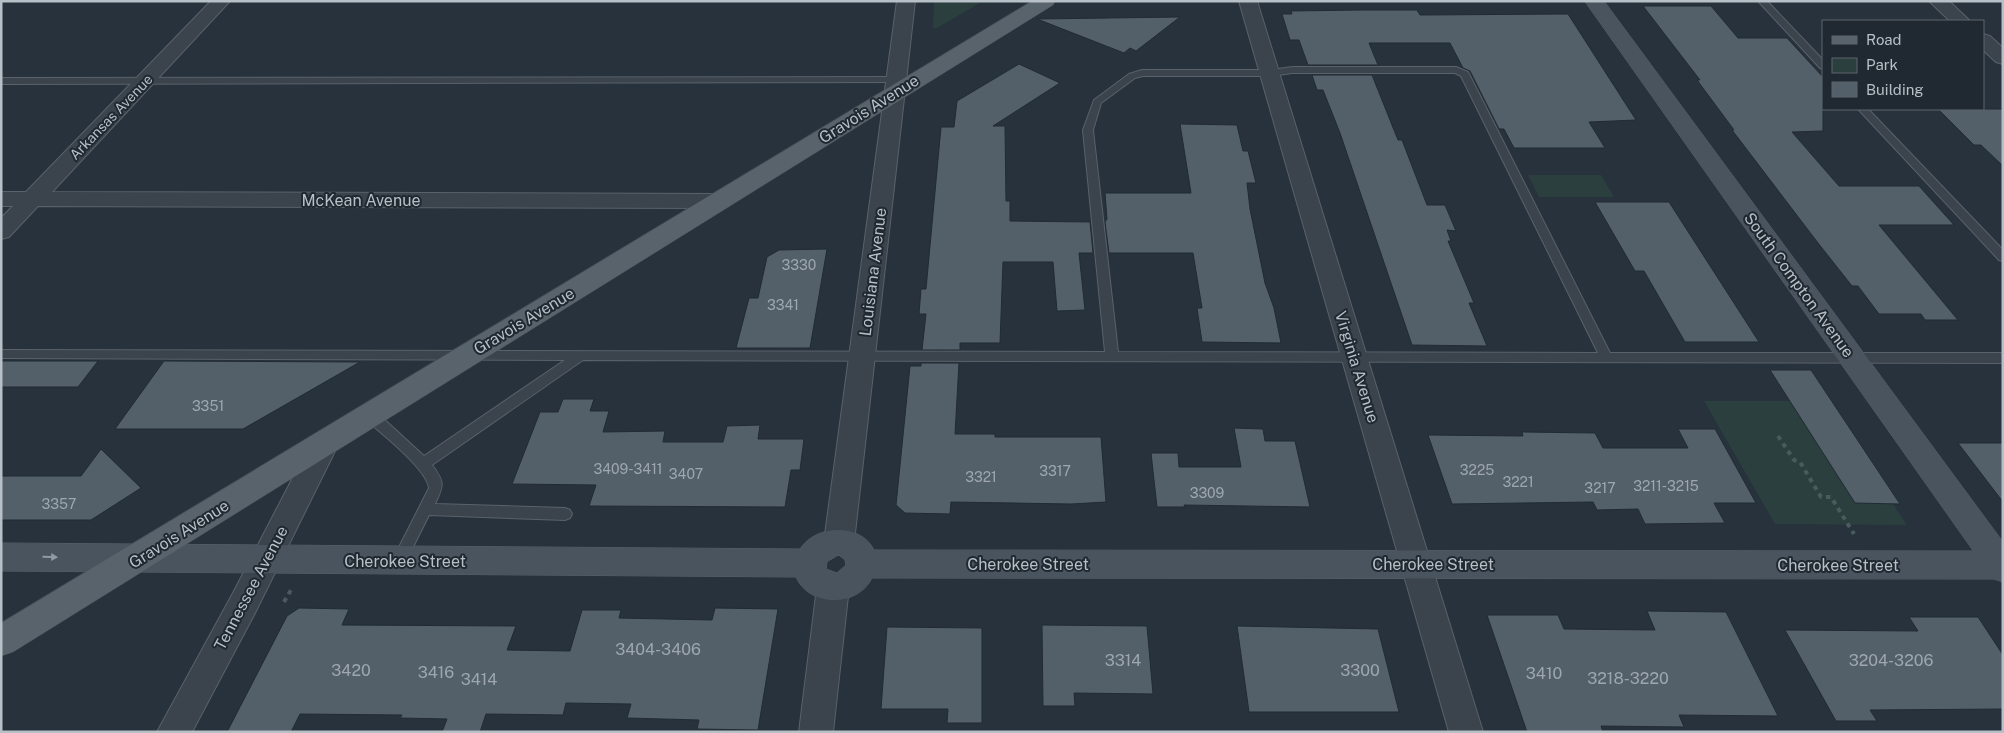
<svg xmlns="http://www.w3.org/2000/svg" width="2004" height="733" font-family="'Public Sans',sans-serif">
<style>
.green{fill:#2a3f3e}
.building{fill:#535f69;stroke:#222b33}
.lines{fill:none;stroke-linecap:round;stroke-linejoin:round}
.lane-casing{stroke:#59626a;stroke-width:2}
.street-casing{stroke:#59626a;stroke-width:2}
.secondary-casing{stroke:#59626a;stroke-width:1}
.primary-casing{stroke:#444d55;stroke-width:1}
.path{stroke:#495b5c;stroke-width:4;stroke-dasharray:4.5 4.5;stroke-linecap:butt}
.lane{fill:#3b444c;fill-rule:evenodd}
.street{fill:#3b444c;fill-rule:evenodd}
.secondary{fill:#49545f;fill-rule:evenodd}
.primary{fill:#59636c;fill-rule:evenodd}
.oneway{fill:#909aa3}
.labels{text-anchor:middle;dominant-baseline:central;stroke-width:4;stroke-linejoin:round;paint-order:stroke}
.far-street-label{font-size:14px;fill:#b7bfc7;stroke:#202931}
.number-label{font-size:14px;fill:#9ea7b0}
.street-label{font-size:16px;fill:#b7bfc7;stroke:#202931}
.near-number-label{font-size:16px;fill:#9ea7b0}
</style>
<rect width="100%" height="100%" fill="#27323c"/>
<!-- green -->
<g class="green">
<polygon points="934,2 976,2 980,3 937,28 933,28"/>
<polygon points="1528,175 1601,175 1614,197 1539,197"/>
<polygon points="1704,401 1790,401 1855,503 1893,504 1907,525 1775,524"/>
</g>
<!-- building -->
<g class="building">
<polygon points="1643,6 1711,6 1738,38 1787,38 1823,77 1823,131 1792,132 1839,186 1919,186 1954,225 1879,225 1958,320 1925,320 1921,314 1879,314 1858,286 1852,286 1818,243 1732,130 1734,130 1697,80 1700,80"/>
<polygon points="1362,10 1417,10 1420,15 1568,14 1636,120 1589,122 1605,148 1514,148 1504,129 1499,129 1470,71 1463,68 1450,43 1369,43 1378,65 1308,65 1299,40 1290,40 1282,14 1292,14 1291,11"/>
<polygon points="1180,17 1136,51 1130,48 1124,53 1037,19"/>
<polygon points="1019,64 1060,83 993,126 1005,126 1006,201 1010,201 1010,221 1090,222 1093,253 1079,253 1085,310 1057,311 1053,262 1003,262 1000,343 960,343 960,350 922,350 926,314 919,314 921,289 926,289 941,127 954,127 957,101"/>
<polygon points="1312,75 1372,75 1398,140 1402,140 1427,205 1445,205 1456,231 1447,230 1451,241 1448,241 1474,303 1469,303 1487,346 1412,345 1340,133 1323,90 1317,90"/>
<polygon points="1938,109 2003,109 2003,166 1981,145 1974,145"/>
<polygon points="1180,124 1237,125 1243,151 1248,151 1256,183 1247,183 1250,209 1265,283 1274,308 1281,343 1202,342 1197,308 1202,308 1193,253 1109,253 1105,222 1107,219 1105,193 1191,193"/>
<polygon points="1595,202 1669,202 1759,342 1685,342 1644,271 1635,271"/>
<polygon points="827,249 810,348 736,348 749,298 758,298 767,257 779,250"/>
<polygon points="1,361 98,361 78,387 1,387"/>
<polygon points="164,361 360,362 243,429 115,429"/>
<polygon points="921,363 959,363 955,434 995,434 995,437 1101,437 1106,502 1071,504 951,502 950,514 905,513 896,505 910,366 921,366"/>
<polygon points="1770,370 1811,370 1900,504 1855,503"/>
<polygon points="563,399 594,399 590,411 609,411 603,432 665,431 663,442 723,442 727,426 760,425 758,439 804,439 800,470 791,470 785,507 589,506 596,485 512,484 540,412 558,412"/>
<polygon points="1234,428 1263,429 1265,441 1295,441 1310,507 1184,505 1185,507 1157,507 1151,453 1178,453 1179,467 1241,467"/>
<polygon points="1678,429 1715,429 1756,503 1714,503 1725,523 1645,524 1638,509 1597,510 1593,502 1452,504 1428,435 1523,436 1522,432 1595,433 1603,448 1688,448"/>
<polygon points="1958,443 2003,443 2003,502"/>
<polygon points="101,449 141,488 91,520 1,520 1,476 81,476"/>
<polygon points="299,608 349,609 342,625 516,626 507,650 570,651 582,610 621,610 619,618 712,620 715,608 778,609 758,730 697,729 699,720 627,718 631,704 566,703 563,715 486,714 480,732 442,732 447,719 400,718 402,715 300,714 291,732 227,732 287,616"/>
<polygon points="1647,611 1726,612 1778,716 1679,715 1684,727 1601,726 1603,732 1527,732 1487,615 1558,615 1564,629 1655,630"/>
<polygon points="1909,617 1978,617 2003,655 2003,709 1870,710 1877,721 1836,721 1785,630 1918,631"/>
<polygon points="1042,625 1147,626 1153,694 1074,693 1075,706 1043,706"/>
<polygon points="1237,626 1378,629 1399,712 1249,712"/>
<polygon points="887,627 982,628 982,723 947,723 948,709 881,709"/>
</g>
<g class="lines">
<defs>
<g id="lane">
<polygon points="1758,1 1767,1 1823,60 1823,69 1820,68"/>
<path d="M1292,67H1456L1468,72L1610,353H2003V363L583,360L432,465C445,482 444,485 435,504L565,508L570,510L572,514L570,518L565,520L429,515L404,565L399,567L394,565L392,561L429,488C427,469 381,433 365,419L363,415L365,411H375L424,456L565,360L1,358V350L1105,352L1083,130L1094,100L1129,74L1142,70H1271ZM1292,73H1455L1461,76L1598,353L1118,352L1093,130L1101,103L1135,78L1143,76H1271Z"/>
<polygon points="896,77 901,80 899,82 1,84 1,78"/>
<polygon points="1858,109 1868,109 2003,250 2003,261 1999,260"/>
</g>
<g id="street">
<polygon points="211,1 230,1 52,192 721,194 729,196 732,201 729,206 721,208 38,206 9,237 1,239 1,218 13,206 1,206 1,192 26,192"/>
<polygon points="897,1 915,1 854,542 850,551 839,555 828,551 824,542"/>
<polygon points="1239,1 1257,1 1483,732 1449,732"/>
<polygon points="1929,1 1949,1 1970,21 1950,21"/>
<polygon points="1983,34 1990,36 2003,48 2003,64 1996,62 1983,50"/>
<polygon points="325,432 335,435 339,443 255,613 192,732 157,732 233,593 315,435"/>
<polygon points="833,573 844,577 849,587 833,732 799,732 817,587 822,577"/>
</g>
<path id="secondary" d="M1585,1H1604L2003,542V582L1994,579L872,578C857,608 809,607 796,577L1,571V543L800,549C816,524 861,523 874,550L1973,551ZM839,555L845,560L846,565L837,573L826,569L827,562Z"/>
<polygon id="primary" points="1032,1 1055,1 1053,5 13,652 1,656 1,623"/>
</defs>
<!-- lane casing -->
<use href="#lane" class="lane-casing"/>
<!-- street casing -->
<use href="#street" class="street-casing"/>
<!-- secondary casing -->
<use href="#secondary" class="secondary-casing"/>
<!-- primary casing -->
<use href="#primary" class="primary-casing"/>
<!-- path -->
<g class="path">
<polyline points="1778,436 1794,460 1800,462 1821,497 1831,497 1854,534"/>
<polyline points="284,602 291,590"/>
</g>
<!-- lane -->
<use href="#lane" class="lane"/>
<!-- street -->
<use href="#street" class="street"/>
<!-- secondary -->
<use href="#secondary" class="secondary"/>
<!-- primary -->
<use href="#primary" class="primary"/>
</g>
<!-- one-way arrows -->
<defs><path id="oneway-solid" d="M-6-.8H1V-3.2L6.5 0L1 3.2V.8H-6Z" transform="scale(1.25)"/></defs>
<use class="oneway" href="#oneway-solid" transform="translate(50 557) rotate(1)"/>
<g class="labels">
<!-- far-street labels -->
<g class="far-street-label">
<text transform="translate(111 117) rotate(-46)">Arkansas Avenue</text>
</g>
<!-- number labels -->
<g class="number-label">
<text x="799" y="265">3330</text>
<text x="783" y="305">3341</text>
<text x="208" y="406">3351</text>
<text x="628" y="469">3409-3411</text>
<text x="1477" y="470">3225</text>
<text x="1055" y="471">3317</text>
<text x="686" y="474">3407</text>
<text x="981" y="477">3321</text>
<text x="1518" y="482">3221</text>
<text x="1666" y="486">3211-3215</text>
<text x="1600" y="488">3217</text>
<text x="1207" y="493">3309</text>
<text x="59" y="504">3357</text>
</g>
<!-- street labels -->
<g class="street-label">
<text transform="translate(869 109) rotate(-32)">Gravois Avenue</text>
<text x="361" y="200">McKean Avenue</text>
<text transform="translate(873 272) rotate(-83)">Louisiana Avenue</text>
<text transform="translate(1799 285) rotate(54)">South Compton Avenue</text>
<text transform="translate(524 321) rotate(-31)">Gravois Avenue</text>
<text transform="translate(1357 367) rotate(73)">Virginia Avenue</text>
<text transform="translate(179 534) rotate(-32)">Gravois Avenue</text>
<text x="405" y="561">Cherokee Street</text>
<text x="1028" y="564">Cherokee Street</text>
<text x="1433" y="564">Cherokee Street</text>
<text x="1838" y="565">Cherokee Street</text>
<text transform="translate(251 588) rotate(-62)">Tennessee Avenue</text>
</g>
<!-- near-number labels -->
<g class="near-number-label">
<text x="658" y="649">3404-3406</text>
<text x="1123" y="660">3314</text>
<text x="1891" y="660">3204-3206</text>
<text x="351" y="670">3420</text>
<text x="1360" y="670">3300</text>
<text x="436" y="672">3416</text>
<text x="1544" y="673">3410</text>
<text x="1628" y="678">3218-3220</text>
<text x="479" y="679">3414</text>
</g>
</g>
<!-- border -->
<rect width="2004" height="733" fill="none" stroke="#b7bfc7" stroke-width="5"/>
<!-- legend -->
<rect x="1822" y="20" width="162" height="90" fill="#202931" stroke="#5c656d"/>
<rect x="1832" y="36" width="25" height="8" fill="#59636c" stroke="#5c656d"/>
<text x="1866" y="45" font-size="15" fill="#b7bfc7">Road</text>
<rect x="1832" y="58" width="25" height="15" fill="#2a3f3e" stroke="#5c656d"/>
<text x="1866" y="70" font-size="15" fill="#b7bfc7">Park</text>
<rect x="1832" y="82" width="25" height="15" fill="#535f69" stroke="#5c656d"/>
<text x="1866" y="95" font-size="15" fill="#b7bfc7">Building</text>
</svg>
